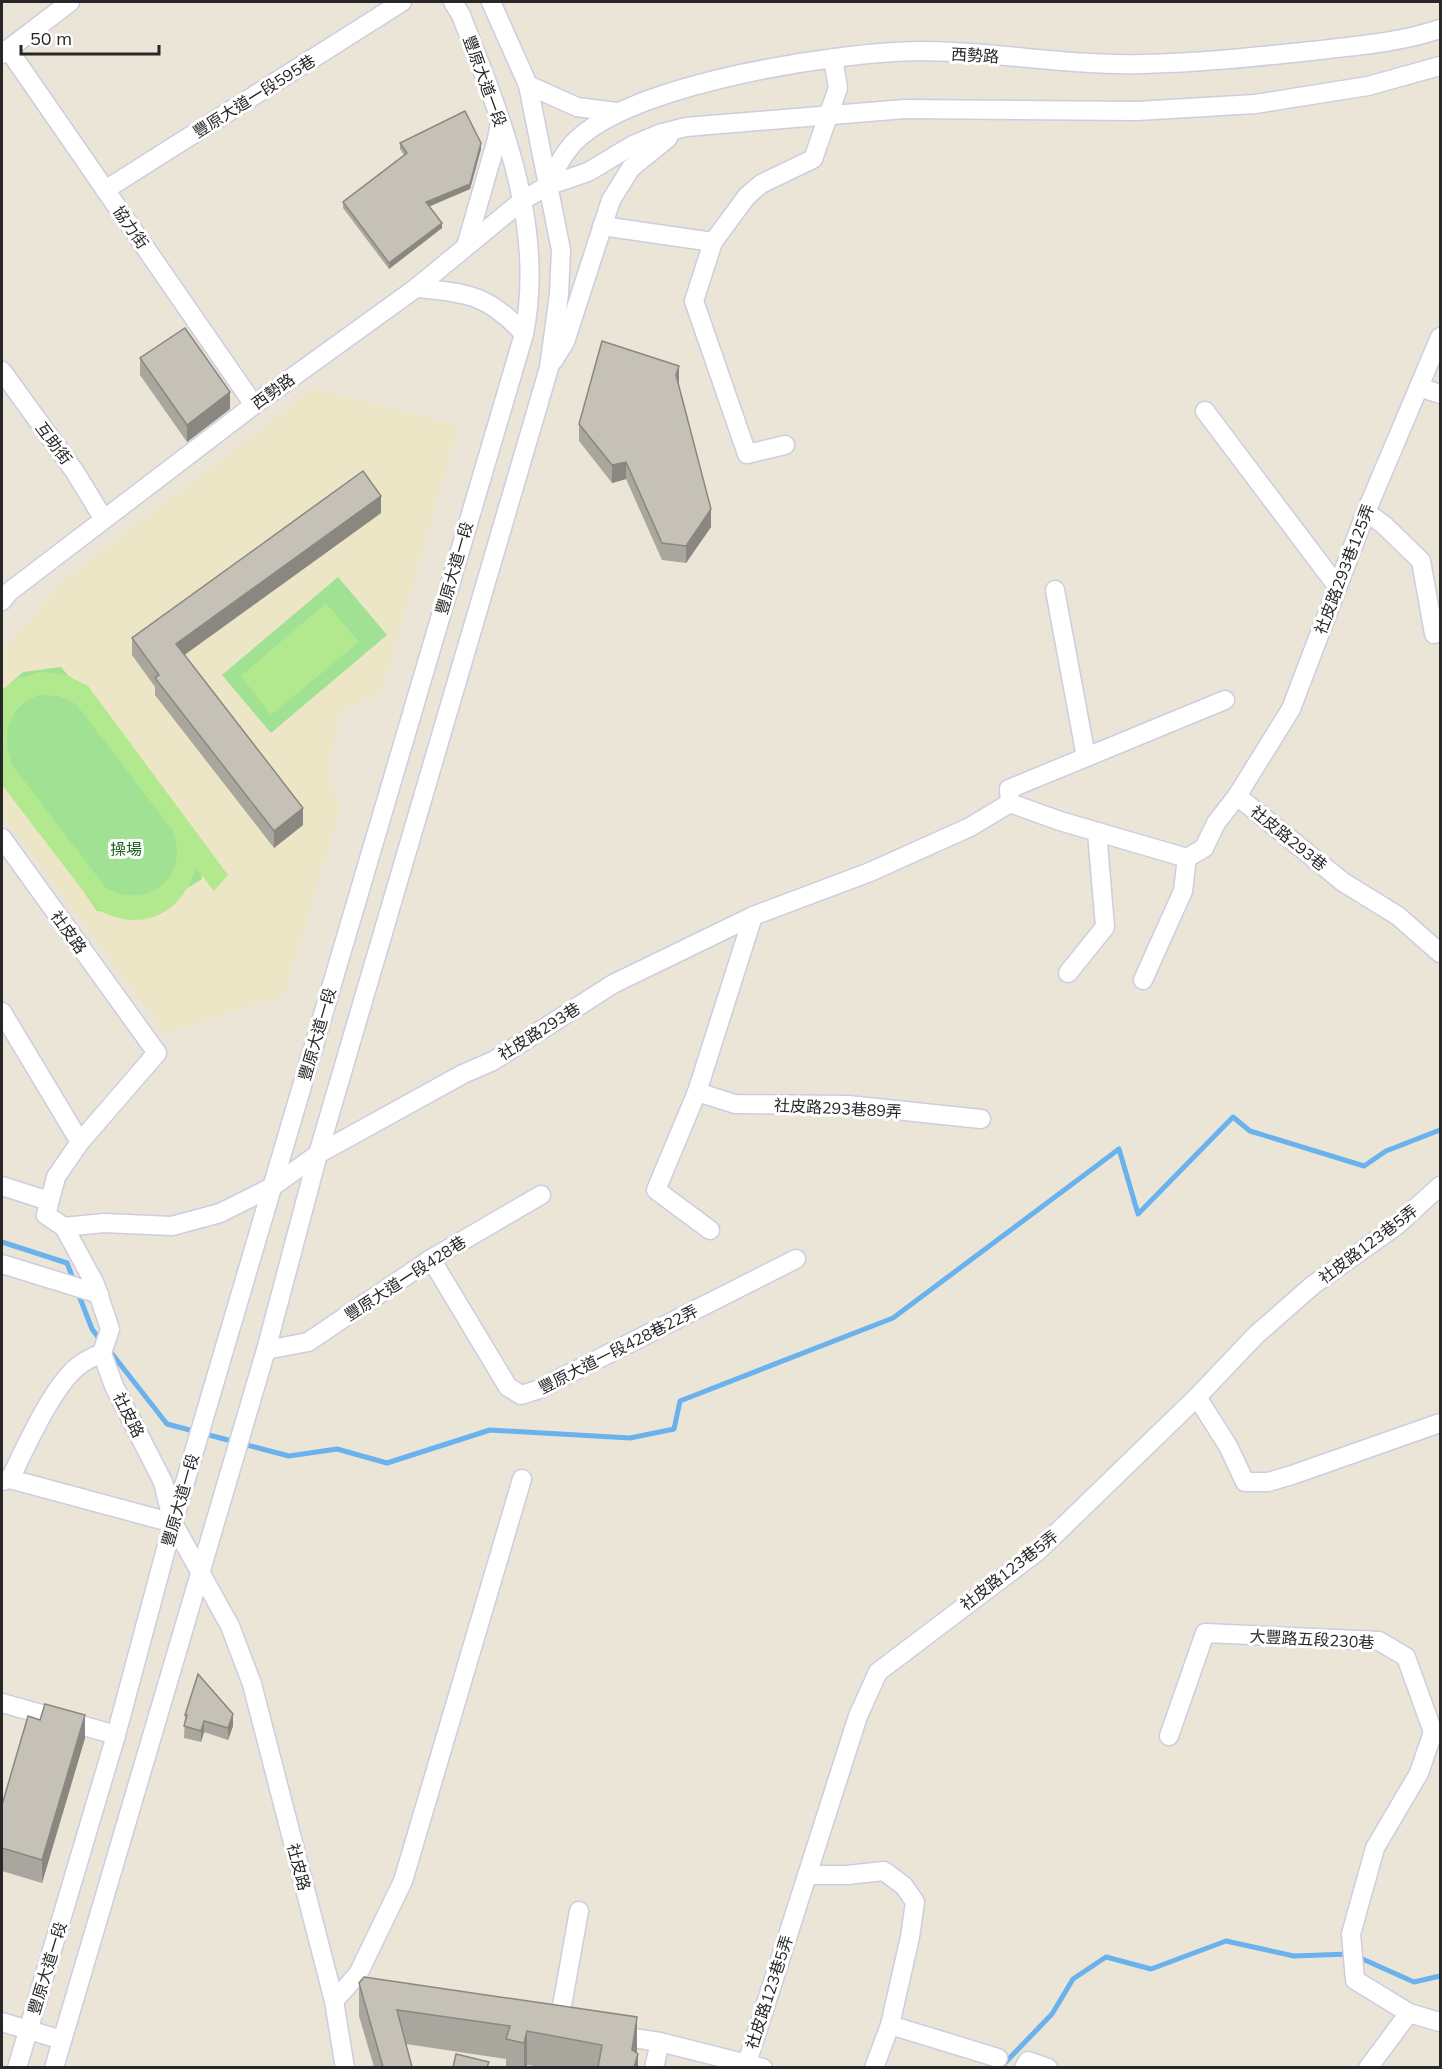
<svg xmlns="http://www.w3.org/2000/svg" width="1442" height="2069" font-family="Mulish,'Noto Sans TC',sans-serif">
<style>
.education{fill:#ece6c6}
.park{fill:#a0e193}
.pitch{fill:#b2e98e;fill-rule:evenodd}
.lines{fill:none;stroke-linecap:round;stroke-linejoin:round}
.stream{stroke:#69b2ed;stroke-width:5}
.minor-casing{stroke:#cdcde0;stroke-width:21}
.minor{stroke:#fff;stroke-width:18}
.wall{fill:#a9a69d}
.shaded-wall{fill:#8a8780}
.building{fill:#c5c1b7;stroke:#8a8780;stroke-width:1.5}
.labels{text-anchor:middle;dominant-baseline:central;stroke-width:6;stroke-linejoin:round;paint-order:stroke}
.street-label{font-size:16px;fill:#272727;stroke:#fff}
.park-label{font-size:16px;fill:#1b6119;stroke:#fff}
</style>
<rect width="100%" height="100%" fill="#eae5d7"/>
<!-- education -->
<polygon class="education" points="315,388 458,426 382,691 342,709 327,771 340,809 284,995 166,1033 2,814 2,651 64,581"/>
<!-- park -->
<g class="park">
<polygon points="338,577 387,635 271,733 222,675"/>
<polygon points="61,667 112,728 197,850 202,879 147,913 97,911 2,773 2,691 23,672"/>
</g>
<!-- pitch -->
<g class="pitch">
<polygon points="326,603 359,642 271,715 241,676"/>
<path d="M41,672L66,675L88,686L228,875L214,891L196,868C181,915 141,934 97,909L2,785V690L17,679ZM40,695L59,696L76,704L173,831C190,877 149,911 106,888L13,766C0,737 8,705 40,695Z"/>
</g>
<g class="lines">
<!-- stream -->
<g class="stream">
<polyline points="2,1242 67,1263 74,1281"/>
<polyline points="78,1293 92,1329 101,1341"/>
<polyline points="109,1350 167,1424 289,1456 337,1449 387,1463 490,1430 630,1438 674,1429 680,1401 893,1318 1119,1149 1138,1214 1233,1117 1250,1131 1364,1166 1386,1151 1440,1130"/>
<polyline points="1358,1957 1414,1982 1440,1976"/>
<polyline points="1000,2068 1052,2014 1073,1979 1106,1957 1151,1969 1226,1941 1294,1956 1349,1954"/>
</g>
<defs>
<g id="minor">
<polyline points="8,49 254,405"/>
<polyline points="2,54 70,2"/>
<polyline points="528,85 577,107 617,112"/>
<path d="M547,186C557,167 565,149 581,136C644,82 837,52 920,51C994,51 1068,66 1142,64C1198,63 1255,57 1311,51C1355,46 1398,43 1440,29"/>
<polyline points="105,190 402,2"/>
<polyline points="602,226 713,242 747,196 761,184 813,159 838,88 833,58"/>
<polyline points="713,242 694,301 747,454 785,445"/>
<polyline points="467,243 497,139 500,122"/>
<path d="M416,288C467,293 488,294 524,334"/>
<polyline points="553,361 565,342 611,200 631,168 668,138"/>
<polyline points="2,371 75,472 103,518"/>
<polyline points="1419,387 1440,394"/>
<polyline points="1205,411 1337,586"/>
<polyline points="1366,512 1384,525 1421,561 1434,634"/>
<polyline points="1055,590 1086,757"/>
<polyline points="2,601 9,592 254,405 416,288 523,200 547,186 588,172 633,145 659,134 686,127 905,109 1137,111 1255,104 1368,86 1440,66"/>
<polyline points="1237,796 1343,882 1398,916 1440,953"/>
<polyline points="1010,803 1009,789 1225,700"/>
<polyline points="2,838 157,1053 80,1142 56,1177 46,1215 64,1227 95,1284 110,1329 102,1353 114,1386 163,1482 173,1523 230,1626 252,1684 334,2001 345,2068"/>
<polyline points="1068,973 1105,927 1097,832"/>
<polyline points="1143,980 1183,891 1187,858"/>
<polyline points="2,1012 80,1142"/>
<polyline points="697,1092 753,916"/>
<polyline points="2,1186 49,1201"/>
<polyline points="64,1227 104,1223 172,1226 220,1213 272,1187 318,1154 463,1074 493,1061 613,984 753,916 870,872 970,827 1010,803 1060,821 1187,858 1204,848 1216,823 1237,796 1291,709 1366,512 1440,337"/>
<polyline points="710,1230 656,1190 697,1092 735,1104 848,1105 981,1119"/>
<polyline points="431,1259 508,1387 521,1395 537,1390 796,1259"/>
<polyline points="2,1264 99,1294"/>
<polyline points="266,1350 308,1342 431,1259 541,1195"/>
<polyline points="1197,1397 1228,1446 1245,1482 1268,1482 1292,1475 1440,1423"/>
<path d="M10,1479C25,1449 54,1382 81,1364C88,1359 95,1356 102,1353"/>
<polyline points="2,1481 10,1479 173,1523"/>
<polyline points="2,1703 116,1735"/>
<polyline points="1169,1736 1205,1633 1379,1641 1406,1657 1433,1732 1419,1773 1375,1848 1351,1934 1355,1980 1409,2013 1440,2022"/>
<polyline points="807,1875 847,1875 884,1871 904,1886 915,1902 910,1937 890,2025"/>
<polyline points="334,2001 358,1974 403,1881 522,1479"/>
<polyline points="2,2022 62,2040"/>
<polyline points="558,2028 579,1911"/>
<polyline points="612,2035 660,2042 763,2068"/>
<polyline points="747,2063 858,1716 878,1672 1038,1551 1197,1397 1256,1335 1313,1285 1396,1226 1440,1186"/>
<path d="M17,2068L116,1735L173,1523L524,334C546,223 500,116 461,15L453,2"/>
<polyline points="54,2068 266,1350 318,1154 549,368 559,294 561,250 528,85 491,2"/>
<polyline points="654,2068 660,2042"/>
<polyline points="874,2068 890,2025 998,2058"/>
<polyline points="1024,2068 1028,2061 1048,2068"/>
<polyline points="1368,2068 1409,2013"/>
</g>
</defs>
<!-- minor casing -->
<use href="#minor" class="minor-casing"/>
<!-- minor -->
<use href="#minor" class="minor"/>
</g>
<!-- wall -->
<g class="wall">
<polygon points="400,143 481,149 470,189 429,206 442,228 389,269 343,208 343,202 404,155 400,149"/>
<polygon points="140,358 230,409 187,442 140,375"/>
<polygon points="679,383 678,385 711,527 686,563 662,560 626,479 612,483 579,441 579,424"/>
<polygon points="381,513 184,655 303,825 274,848 155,695 155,687 132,655 132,638"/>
<polygon points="185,1715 233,1726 228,1740 204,1732 201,1742 184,1738"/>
<polygon points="40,1720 85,1738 42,1883 2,1871 2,1805"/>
<polygon points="359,1983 637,2050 638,2067 543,2067 527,2065 526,2067 506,2067 506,2059 406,2044 412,2067 374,2067 359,2016"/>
</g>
<!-- shaded-wall -->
<g class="shaded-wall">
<polygon points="481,143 481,149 470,189 426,208 426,202"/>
<polygon points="442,223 442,228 389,269 389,263"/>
<polygon points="679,366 679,383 676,393 676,375"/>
<polygon points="230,392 230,409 187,442 187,425"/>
<polygon points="626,462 626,479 612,483 612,465"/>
<polygon points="381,496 381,513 176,661 176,644"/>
<polygon points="711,509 711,527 686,563 686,546"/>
<polygon points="303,808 303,825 274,848 274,831"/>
<polygon points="233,1714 233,1726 228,1740 228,1728"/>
<polygon points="85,1715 85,1738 42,1883 42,1860"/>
<polygon points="204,1721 204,1732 201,1742 201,1731"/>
<polygon points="637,2017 637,2050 634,2067 632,2050"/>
<polygon points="527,2031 527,2065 526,2067 524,2067 524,2043"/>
<polygon points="638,2054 638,2067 634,2067"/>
</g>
<!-- building -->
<g class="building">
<polygon points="465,111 481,143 470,184 426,202 442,223 389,263 343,202 407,153 400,143"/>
<polygon points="185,328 230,392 187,425 140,358"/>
<polygon points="602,341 679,366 676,375 711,509 686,546 662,543 626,462 612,465 579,424"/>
<polygon points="363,471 381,496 176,644 303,808 274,831 155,678 159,675 132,638"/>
<polygon points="198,1674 233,1714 228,1728 204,1721 201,1731 184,1726 187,1715 185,1715"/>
<polygon points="45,1704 85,1715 42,1860 2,1848 2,1805 28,1716 40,1720"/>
<polygon points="364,1977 637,2017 632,2050 638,2054 634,2067 598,2067 602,2045 527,2031 524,2043 506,2039 510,2026 397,2010 412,2067 383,2067 359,1983"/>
<polygon points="456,2054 489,2062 487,2067 453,2067"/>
</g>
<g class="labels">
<!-- street labels -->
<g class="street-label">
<text transform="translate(975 55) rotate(3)">西勢路</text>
<text transform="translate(485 81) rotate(70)">豐原大道一段</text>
<text transform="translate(254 96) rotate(-32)">豐原大道一段595巷</text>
<text transform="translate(131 227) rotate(55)">協力街</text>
<text transform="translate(273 391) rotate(-36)">西勢路</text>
<text transform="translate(54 443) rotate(53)">互助街</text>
<text transform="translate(454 568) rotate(-74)">豐原大道一段</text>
<text transform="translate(1344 569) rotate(-69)">社皮路293巷125弄</text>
<text transform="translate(1289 838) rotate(39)">社皮路293巷</text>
<text transform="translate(69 932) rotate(54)">社皮路</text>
<text transform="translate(539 1031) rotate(-32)">社皮路293巷</text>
<text transform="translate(317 1034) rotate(-74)">豐原大道一段</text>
<text transform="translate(838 1108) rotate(3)">社皮路293巷89弄</text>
<text transform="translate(1368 1244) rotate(-37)">社皮路123巷5弄</text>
<text transform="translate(405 1278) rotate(-33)">豐原大道一段428巷</text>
<text transform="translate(618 1349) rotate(-27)">豐原大道一段428巷22弄</text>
<text transform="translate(129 1415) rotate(63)">社皮路</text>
<text transform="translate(180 1500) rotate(-74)">豐原大道一段</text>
<text transform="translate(1009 1570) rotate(-38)">社皮路123巷5弄</text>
<text transform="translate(1312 1639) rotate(3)">大豐路五段230巷</text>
<text transform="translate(299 1867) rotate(75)">社皮路</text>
<text transform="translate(47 1968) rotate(-73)">豐原大道一段</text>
<text transform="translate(769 1992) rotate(-72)">社皮路123巷5弄</text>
</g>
<!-- park labels -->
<g class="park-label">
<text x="126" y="849">操場</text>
</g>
</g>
<!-- border -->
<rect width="1442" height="2069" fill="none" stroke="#272727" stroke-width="6"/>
<!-- scale -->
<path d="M21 45v9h138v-9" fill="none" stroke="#272727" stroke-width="3"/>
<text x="30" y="45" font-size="18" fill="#272727" stroke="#ffffff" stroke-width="4.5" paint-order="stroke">50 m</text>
</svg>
